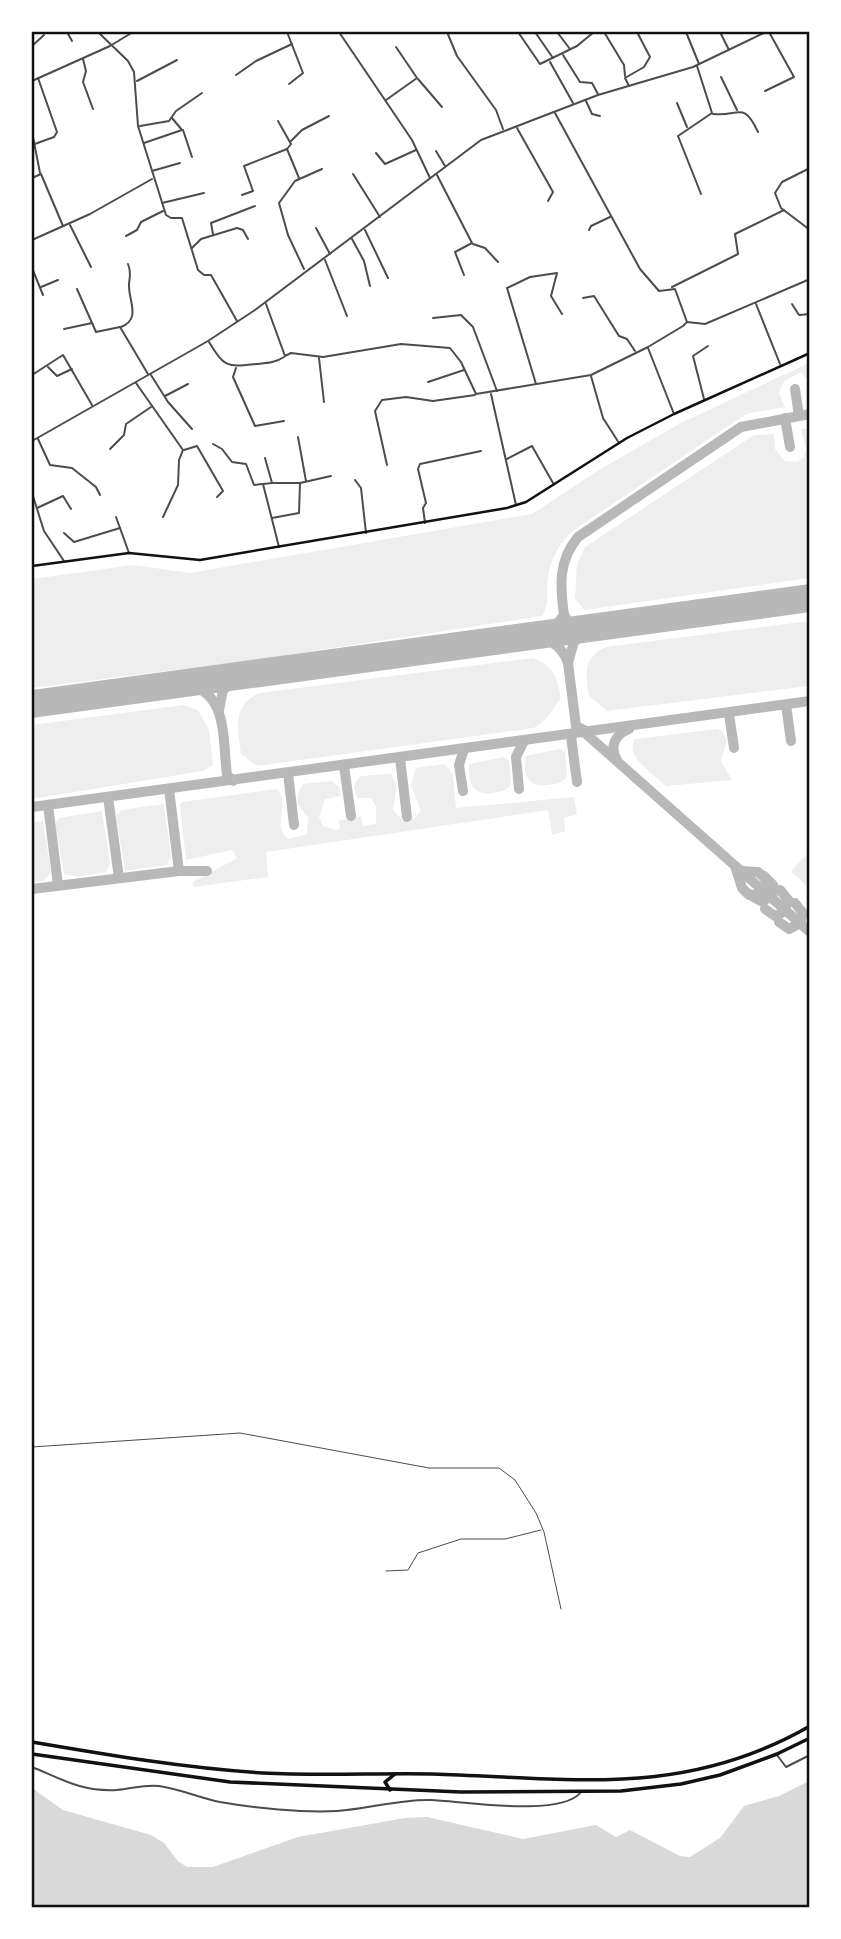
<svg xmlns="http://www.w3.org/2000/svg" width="841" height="1939" font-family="Mulish,sans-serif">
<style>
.green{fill:#eee}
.water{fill:#d9d9d9}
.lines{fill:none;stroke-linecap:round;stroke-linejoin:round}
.taxiway{stroke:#b8b8b8;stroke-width:10}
.runway{stroke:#b8b8b8;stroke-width:28}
.service{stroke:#4c4c4c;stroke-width:1}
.minor{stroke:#4c4c4c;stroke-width:2}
.secondary{stroke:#111;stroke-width:2.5}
.trunk{stroke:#111;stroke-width:3.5}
.neatline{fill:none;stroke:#111;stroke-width:2.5}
</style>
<rect width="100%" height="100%" fill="#fff"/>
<!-- green -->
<g class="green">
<path d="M809,363V382L801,372L783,382L779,393L785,407L746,414L571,532C555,549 548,565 547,589C547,600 548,606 542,616L254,660L32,688V579L134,565L190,573L532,514L599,470L679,424Z"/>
<polygon points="809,428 809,578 584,610 575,598 577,564 585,547 754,435 774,434 775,449 785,461 797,462 804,458 806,449 801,429"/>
<path d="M809,621V686L607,711L589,696C585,674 583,657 606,647Z"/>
<path d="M533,658C554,666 557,677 561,698L546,719L534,728L257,766L241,754C238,728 232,706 259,693Z"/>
<polygon points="183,705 198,710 209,730 213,765 203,771 32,799 32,725"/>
<path d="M717,729L722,731L727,740L721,761L732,780L666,786C655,775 624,757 635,739Z"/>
<path d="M560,749L565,752L567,777C561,784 555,784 546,785C527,787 523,773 525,756Z"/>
<path d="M504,757L509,760L511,785C505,792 499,792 491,793C471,795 468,781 469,764Z"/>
<path d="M445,764L453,774L456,808L574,797L577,814L564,818L565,831L552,835L548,810L266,852L268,877L194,887L192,883L237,858L232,850L186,860L180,805L182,802L277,789C292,806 270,823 288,839L307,834L308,818L297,803L299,790L303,784L332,781L339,787L341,796L325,799L319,817L323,826L336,830L340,828L339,821L361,816L363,826L376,824V806L371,798H357L354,787L357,780L361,776L391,774L397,786L393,810L403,821L414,819L421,811L411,785L416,768Z"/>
<polygon points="164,804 171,855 167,865 125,871 116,816 121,810"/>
<polygon points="102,811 110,863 106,872 78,877 64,874 55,824 59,818"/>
<polygon points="43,821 51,872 43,881 32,883 32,822"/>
<polygon points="809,852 809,888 791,871"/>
</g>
<!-- water -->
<polygon class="water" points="809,1781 809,1907 32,1907 32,1788 63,1810 151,1835 164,1843 178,1861 187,1867 213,1867 298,1837 405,1818 427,1817 523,1839 596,1825 616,1837 630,1830 680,1856 690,1857 720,1838 744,1806 779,1796"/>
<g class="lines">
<!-- taxiway -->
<g class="taxiway">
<polyline points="795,389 799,416"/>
<polyline points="785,418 790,447"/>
<polyline points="564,615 569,623 583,629"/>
<path d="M549,634L564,615C560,585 558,561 578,537L741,427L810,414"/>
<path d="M528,636C547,638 561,643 568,663L574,642L590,628"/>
<polyline points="568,663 576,726 588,732"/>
<path d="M182,683C229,690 222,737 227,775L233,781"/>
<polyline points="786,705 791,741"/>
<polyline points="219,710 223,690 239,675"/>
<polyline points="729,714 734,748"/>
<polyline points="585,733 810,932"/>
<polyline points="571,736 577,782"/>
<polyline points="400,758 407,817"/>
<path d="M617,760C609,746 615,735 629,729"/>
<polyline points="344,766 351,816"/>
<polyline points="288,773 294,825"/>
<polyline points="169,789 179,871"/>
<polyline points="519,789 516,757 524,741"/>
<polyline points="463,791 459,765 464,749"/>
<polyline points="108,797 119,878"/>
<polyline points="48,805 58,885"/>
<polyline points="32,807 810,701"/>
<polyline points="735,866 742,888 749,895 759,894 766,887 765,878 758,872 741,871"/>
<polyline points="32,889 179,871 207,871"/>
<polyline points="752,896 763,902 774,892 773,885 764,876"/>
<polyline points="765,909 775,916 782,913 789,901 780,890"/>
<polyline points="779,922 789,929 800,923 803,913 795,903"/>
</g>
<!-- runway -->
<polyline class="runway" points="32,704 810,598"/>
<!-- service -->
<g class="service">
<polyline points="32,1447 240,1433 429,1468 499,1468 515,1480 536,1513 544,1532 561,1609"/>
<polyline points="386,1571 408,1570 418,1553 461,1539 505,1539 541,1530"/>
</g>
<!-- minor -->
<g class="minor">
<polyline points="67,32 72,41"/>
<polyline points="98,32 128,61 134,72 138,126 166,215 171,218 182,218 198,270 204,275 211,275 237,321"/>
<polyline points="287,32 303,73 289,84"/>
<polyline points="339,32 412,140 430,178"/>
<polyline points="447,32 457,56 496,110 503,129"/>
<polyline points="518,32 540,64 577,46 594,32"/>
<polyline points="535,32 553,58"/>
<polyline points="557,32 570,49"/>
<polyline points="604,32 624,65 625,76"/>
<polyline points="686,32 699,64"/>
<polyline points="720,32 729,50"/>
<polyline points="32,46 44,35"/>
<polyline points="563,55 580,82 592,83 598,94"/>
<polyline points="83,59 86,71 83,82 93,109"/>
<polyline points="550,62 573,103"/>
<polyline points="697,66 712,113 678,136 701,194"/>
<polyline points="236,75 256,61 292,44"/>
<polyline points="721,77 737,110"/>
<polyline points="418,79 442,107"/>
<polyline points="32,81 110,46 133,32"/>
<polyline points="137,81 177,60"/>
<polyline points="629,86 625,78 644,67 650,57 637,32"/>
<polyline points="765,91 794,77 769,32"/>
<polyline points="386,100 417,78 396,47"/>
<polyline points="586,101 592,114 600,116"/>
<polyline points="677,103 687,127"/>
<path d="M713,114C739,117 743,100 758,132"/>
<polyline points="278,121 291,144 287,149 299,178"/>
<polyline points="140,126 169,121 176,111 202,93"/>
<polyline points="517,128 553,192 548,201"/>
<polyline points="183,130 192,157"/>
<polyline points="32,132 40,173"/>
<polyline points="291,141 302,130 329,116"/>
<polyline points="144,143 182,130 172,118"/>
<polyline points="32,145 54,137 57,132 38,78"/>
<polyline points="436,151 445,166"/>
<polyline points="376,153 385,164 416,150"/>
<polyline points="810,168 782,182 775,193 781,208 810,230"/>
<polyline points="152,171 180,163"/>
<polyline points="353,174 380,217"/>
<polyline points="437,175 472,243 455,252 464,275"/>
<polyline points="32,178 41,174 63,226"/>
<polyline points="242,195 253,191 244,166 287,149"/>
<polyline points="162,203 204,193"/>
<polyline points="70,225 91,267"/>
<polyline points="316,228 330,254"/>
<polyline points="365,230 388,278"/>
<polyline points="589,230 591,226 610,217"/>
<polyline points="213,234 211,223 255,206"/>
<polyline points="126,236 137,230 141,222 163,211"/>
<polyline points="352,239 364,261 370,286"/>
<polyline points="32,240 90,214 152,179"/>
<polyline points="473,244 485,248 498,262"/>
<polyline points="192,248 201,239 237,228 243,230 248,239"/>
<polyline points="325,260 347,316"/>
<polyline points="32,268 43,295"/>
<polyline points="304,269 288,235 279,203 295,181 322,169"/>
<polyline points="41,287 58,280"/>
<polyline points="672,287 738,254 735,234 784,210"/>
<polyline points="77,289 96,332 120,327 148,374"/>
<polyline points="583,298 594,296 619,336 627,339 635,351"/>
<polyline points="266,304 285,356 291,353 323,357 401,344 450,348 461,362 476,394 591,375 648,347 683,326 687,322 675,289 659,291 640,269 555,113"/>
<polyline points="756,304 780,364"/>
<polyline points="792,304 799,315 810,314"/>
<polyline points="433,318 461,315 473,327 497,391"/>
<polyline points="687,322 705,324 810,279"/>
<path d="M121,327C141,319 129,302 129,286C129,277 132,274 128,264"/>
<polyline points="64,329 92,323"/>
<path d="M209,342C225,368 227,367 256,364C266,363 275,363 284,357"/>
<polyline points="648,348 674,414"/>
<polyline points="319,358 324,402"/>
<polyline points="48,367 57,376 72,369"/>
<polyline points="236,368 233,377 255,426 284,421"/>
<polyline points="32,375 63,355 92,405"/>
<polyline points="151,375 168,402 192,429"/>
<polyline points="591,376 603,418 619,443"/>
<polyline points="428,382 464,370"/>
<polyline points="136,383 183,450 179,460 178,485 163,517"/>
<polyline points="536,384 507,288 530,277 557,273 551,296 562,314"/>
<polyline points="491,394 516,505"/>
<polyline points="165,396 188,384"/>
<polyline points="32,398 33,396"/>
<polyline points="704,399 693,356 708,346"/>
<polyline points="298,437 306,481"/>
<polyline points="38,439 50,465 72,468 96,487 100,495"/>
<polyline points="32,441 208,341 255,310 481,140 598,95 693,67 766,32"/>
<polyline points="213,444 222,449 232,462 246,464 254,485 262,484"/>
<polyline points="110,449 124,435 126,424 151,407"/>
<polyline points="184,450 197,446 223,491 217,497"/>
<polyline points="265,458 272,483 263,484 279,547"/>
<polyline points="507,459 532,446 553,483"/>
<polyline points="387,465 375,411 382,400 406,397 433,401 475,395"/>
<polyline points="355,480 361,488 366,533"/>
<polyline points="273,483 299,483"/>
<polyline points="32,493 44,531 64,561"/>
<polyline points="37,508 63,496 71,509"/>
<polyline points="116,517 129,553"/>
<polyline points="272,518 299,513 300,483 331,476"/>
<polyline points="425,523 423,508 426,503 418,469 420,464 481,451"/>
<polyline points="64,533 74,542 120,528"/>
<polyline points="777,1755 786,1767 810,1755"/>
<path d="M32,1767C62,1779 81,1792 117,1790C131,1789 145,1784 159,1786C180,1789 200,1798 220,1802C254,1808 303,1813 337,1811C369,1809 399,1799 431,1800C462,1801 561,1818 581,1792"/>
</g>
<!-- secondary -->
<polyline class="secondary" points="32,566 129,553 200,560 507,508 526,502 627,438 674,414 810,353"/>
<!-- trunk -->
<g class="trunk">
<path d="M32,1742C108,1755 185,1768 263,1773C319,1776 376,1773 432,1774C570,1778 683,1799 810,1726"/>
<polyline points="32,1754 230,1782 461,1792 621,1791 681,1784 720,1775 777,1754 810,1738"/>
<polyline points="390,1790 385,1782 395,1774"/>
</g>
</g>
<!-- border -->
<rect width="841" height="1939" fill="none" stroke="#ffffff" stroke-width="66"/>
<rect x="33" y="33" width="775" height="1873" class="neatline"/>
</svg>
